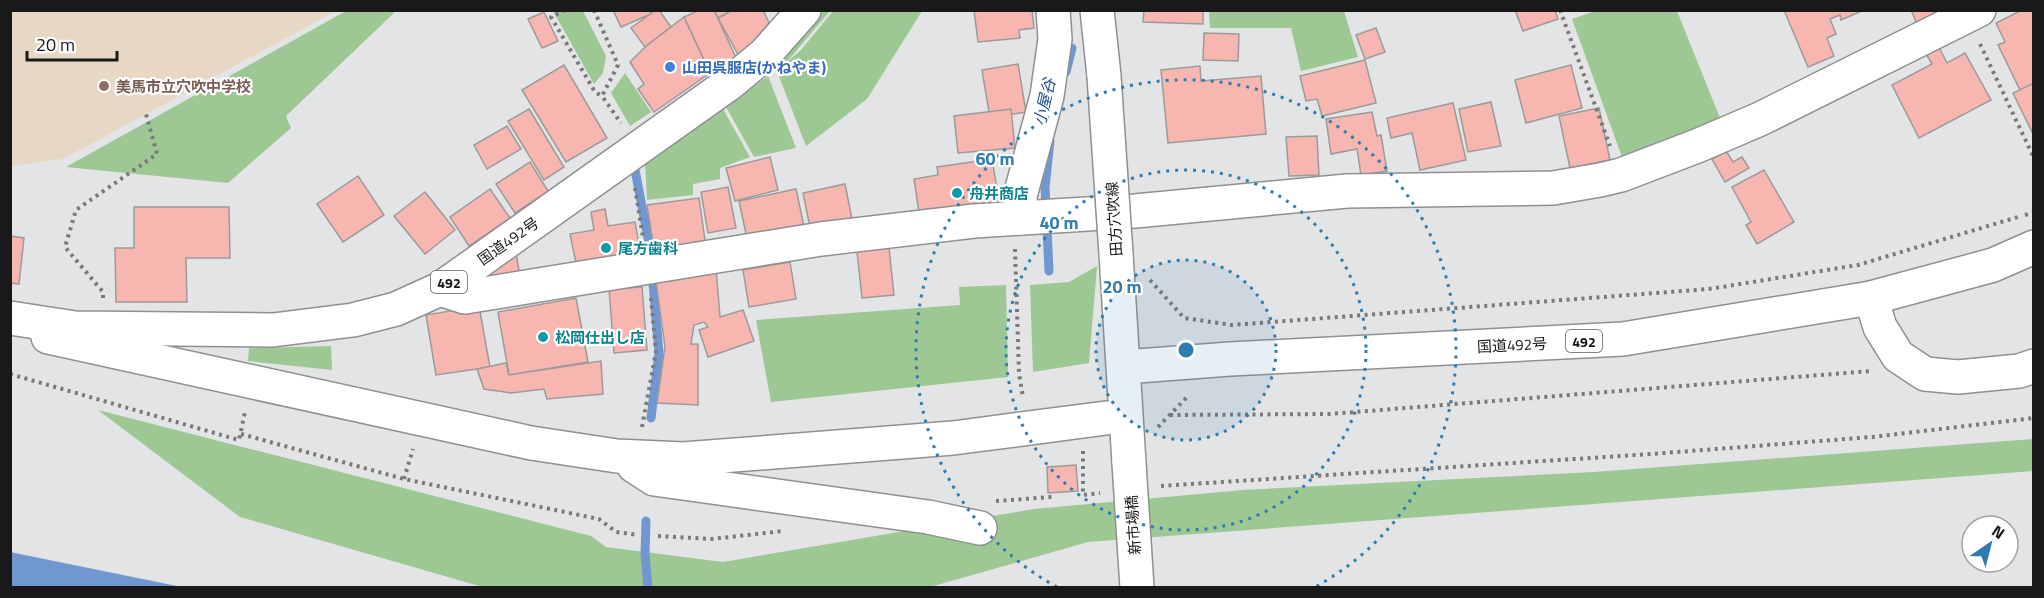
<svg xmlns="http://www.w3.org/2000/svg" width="2044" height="598" font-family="'Titillium Web','Noto Sans JP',sans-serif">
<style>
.education{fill:#e7d8c5}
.green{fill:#9dc893}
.water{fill:#7197d0}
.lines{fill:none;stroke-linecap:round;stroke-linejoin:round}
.stream{stroke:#7197d0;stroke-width:9}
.building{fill:#f7b6b0;stroke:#9d9a9a;stroke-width:1.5}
.minor-casing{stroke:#8e9091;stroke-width:36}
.major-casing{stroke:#8e9091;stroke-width:36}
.highway-casing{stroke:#8e9091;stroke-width:36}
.path{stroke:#79797b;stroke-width:4;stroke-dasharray:3 4.5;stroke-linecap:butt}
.minor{stroke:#fff;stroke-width:33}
.major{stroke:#fff;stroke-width:33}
.highway{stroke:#fff;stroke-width:33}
.major-bridge-casing{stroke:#8e9091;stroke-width:36;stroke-linecap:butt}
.major-bridge{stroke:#fff;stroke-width:33}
.ring{fill:none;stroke:#2f7daf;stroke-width:3;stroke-dasharray:3 6}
.shop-dot{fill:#3f7fe0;stroke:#fff;stroke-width:2}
.education-dot{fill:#8d6e63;stroke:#fff;stroke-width:2}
.culture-dot{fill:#0f9aa8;stroke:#fff;stroke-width:2}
.labels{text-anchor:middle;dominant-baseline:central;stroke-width:4.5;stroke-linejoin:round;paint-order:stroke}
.shield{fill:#fff;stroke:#5e5e5f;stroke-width:1.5}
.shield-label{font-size:14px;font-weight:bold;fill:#19191a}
.shop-label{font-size:15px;font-weight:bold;fill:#366cbe;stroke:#fff;text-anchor:start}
.education-label{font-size:15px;font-weight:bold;fill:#785e54;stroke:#fff;text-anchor:start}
.culture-label{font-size:15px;font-weight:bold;fill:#0d838f;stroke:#fff;text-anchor:start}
.street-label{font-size:15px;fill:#19191a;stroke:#fff}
.water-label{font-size:16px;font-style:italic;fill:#215095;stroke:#fff}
.centre{fill:#2f7daf;stroke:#fff;stroke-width:3}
.ring-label{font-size:18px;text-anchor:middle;font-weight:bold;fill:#2f7daf;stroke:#fff;stroke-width:4.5;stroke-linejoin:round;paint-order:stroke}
</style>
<rect width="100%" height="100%" fill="#e3e4e6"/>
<!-- education -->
<polygon class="education" points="10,11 11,10 336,11 63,159 11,166"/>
<!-- green -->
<g class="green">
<polygon points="346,11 396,11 286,116 291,128 228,183 66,167"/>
<polygon points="555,11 583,11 606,56 603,73 594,84 553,11"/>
<polygon points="822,11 830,11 786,63 801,50 833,11 922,11 867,99 806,146 775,66"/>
<polygon points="1209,11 1344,11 1358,57 1301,71 1291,28 1210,28"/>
<polygon points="1595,11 1677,11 1720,118 1622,157 1572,19"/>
<polygon points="625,73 651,112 630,126 611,93"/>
<polygon points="768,76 796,148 754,157 726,107"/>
<polygon points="723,109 750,157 720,168 720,179 693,184 693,195 647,200 645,162"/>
<polygon points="1097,266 1089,363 1033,372 1030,285 1069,282"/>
<polygon points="1006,285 1008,377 771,402 756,320 960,305 959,287"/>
<polygon points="331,346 332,370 248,361 249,348"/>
<polygon points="98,410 591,536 606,547 723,562 1034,509 1243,490 1594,472 2033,439 2034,471 1088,542 930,587 486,588 240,517"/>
</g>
<!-- water -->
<polygon class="water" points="10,552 182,587 11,587"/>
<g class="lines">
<!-- stream -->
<g class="stream">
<polyline points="1066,72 1072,48"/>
<polyline points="635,170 652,259"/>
<polyline points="1049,271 1045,187 1050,141"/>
<polyline points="651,418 659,353 653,283"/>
<polyline points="646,521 645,554 648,588"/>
</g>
</g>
<!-- building -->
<g class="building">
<polygon points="613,10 650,10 651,14 621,27"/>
<polygon points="656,10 659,10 671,27 645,47 631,28"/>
<polygon points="699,10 714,10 737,60 710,73 684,17"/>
<polygon points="714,10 733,10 718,18"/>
<polygon points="733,10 763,10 769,23 740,58 718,18"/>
<polygon points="974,10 1032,10 1034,28 1019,30 1020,38 978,42"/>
<polygon points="1144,10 1203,10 1203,24 1143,22"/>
<polygon points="1515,10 1555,10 1558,19 1523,31"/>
<polygon points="1784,10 1864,10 1841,20 1840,15 1830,19 1836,34 1827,38 1834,56 1808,67"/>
<polygon points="1911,10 1951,10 1918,26"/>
<polygon points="2022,10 2034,10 2034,86 2021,92 1998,45 2005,42 1996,23"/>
<polygon points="544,12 558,41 542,48 528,19"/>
<polygon points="684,17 710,73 654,112 638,89 644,84 630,62 645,47"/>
<polygon points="1376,28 1385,52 1365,59 1356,35"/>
<polygon points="1204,33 1239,34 1238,61 1203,60"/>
<polygon points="1939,47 1947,63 1965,53 1991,100 1919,138 1892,85 1932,64 1926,54"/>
<polygon points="1365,60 1376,103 1322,116 1317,99 1306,101 1300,76"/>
<polygon points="1018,64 1026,112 990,118 982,70"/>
<polygon points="564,65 607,138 566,162 522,90"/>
<polygon points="1571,65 1582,108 1526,123 1515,80"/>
<polygon points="1200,66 1201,81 1261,76 1266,134 1168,143 1161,70"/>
<polygon points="2034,83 2034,134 2033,134 2013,93"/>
<polygon points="1491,102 1501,146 1468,152 1459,109"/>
<polygon points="1453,103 1466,160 1420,170 1412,133 1391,138 1387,118"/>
<polygon points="1599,108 1610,160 1570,168 1559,116"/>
<polygon points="529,109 564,167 544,180 508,121"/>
<polygon points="1011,109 1015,148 958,153 954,116"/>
<polygon points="1372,112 1377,136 1381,135 1387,171 1361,175 1357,149 1331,154 1326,119"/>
<polygon points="507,126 521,149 487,169 474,145"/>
<polygon points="1317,136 1319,175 1289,176 1286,137"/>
<polygon points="1726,151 1733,162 1742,157 1749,168 1725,182 1712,159"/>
<polygon points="770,157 778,190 735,201 726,168"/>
<polygon points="992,159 1000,207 920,219 914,179 938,175 937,167"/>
<polygon points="530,162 548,191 515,213 496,184"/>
<polygon points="1764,170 1794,222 1757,244 1746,225 1751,222 1732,187"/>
<polygon points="358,176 384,215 343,242 317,204"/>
<polygon points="845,184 852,219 810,227 803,193"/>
<polygon points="728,187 736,228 708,233 701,192"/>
<polygon points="490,189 510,218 469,246 450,217"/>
<polygon points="796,189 805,231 748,243 739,201"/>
<polygon points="425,192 455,230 425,254 394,216"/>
<polygon points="699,198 706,247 655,255 647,205"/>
<polygon points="134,207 229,207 230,258 186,258 187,302 116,302 115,248 134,248"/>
<polygon points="605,209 608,226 635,222 642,261 578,273 570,234 594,230 591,212"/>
<polygon points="10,236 24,238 19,284 10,283"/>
<polygon points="889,248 894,295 862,298 857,252"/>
<polygon points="516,253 521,282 477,280"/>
<polygon points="790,262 796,299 749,307 743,270"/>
<polygon points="716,268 720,317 743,310 754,341 708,357 699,330 708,327 704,322 694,325 691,344 698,344 698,405 657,403 665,347 656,281"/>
<polygon points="642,287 647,350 614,353 609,289"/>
<polygon points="576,298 588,362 509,375 498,312"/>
<polygon points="479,306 490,367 436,375 426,315"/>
<polygon points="601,361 603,394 547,399 544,389 511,393 484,389 477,369 506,363 509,375"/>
<polygon points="1076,465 1078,491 1048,493 1047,467"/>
</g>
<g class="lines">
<defs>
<g id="minor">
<polyline points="1021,218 1020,196 1047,96 1055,39 1053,10"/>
<polyline points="440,289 465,297 821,239 974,221 1135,211 1347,191 1553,188 1600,180 1621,175 1697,146 1760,119 1979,10"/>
<polyline points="1871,298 1880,327 1898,356 1925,374 1958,377 2019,371 2034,366"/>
<polyline points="48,337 531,443 617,456 683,459 953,438 1106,418"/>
<polyline points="634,466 654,479 928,517 980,528"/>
</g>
<g id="major">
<polyline points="1097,10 1104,76"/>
<polyline points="1116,254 1129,463"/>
</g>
<g id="highway">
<polyline points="10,318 75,328 273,330 353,320 396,309 440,289 730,83 765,54 804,10"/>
<polyline points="1124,367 1230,359 1623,339 1871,298 1993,265 2034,247"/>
</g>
</defs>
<!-- minor casing -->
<use href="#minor" class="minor-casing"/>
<!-- major casing -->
<use href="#major" class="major-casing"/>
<!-- highway casing -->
<use href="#highway" class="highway-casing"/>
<!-- path -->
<g class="path">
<polyline points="565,10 551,17 595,92 602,96"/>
<polyline points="594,10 618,65 602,96 621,123"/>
<polyline points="1560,10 1610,146"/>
<polyline points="1980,44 2034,158"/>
<polyline points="635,188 643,237"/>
<polyline points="2025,215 2034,212"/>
<polyline points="1015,249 1019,374 1023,397"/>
<polyline points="1150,280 1184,318 1232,325 1709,289 1858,265 2018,217"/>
<polyline points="103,298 103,292 65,247 76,210 157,154 146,114"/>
<polyline points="10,374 239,440 245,412"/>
<polyline points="1170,415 1330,414 1871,371"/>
<polyline points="642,427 656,352 651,298"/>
<polyline points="1158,427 1188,396"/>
<polyline points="241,434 404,479 599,519 616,532 638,535"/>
<polyline points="1083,451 1083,495 1100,493"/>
<polyline points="404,479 413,449"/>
<polyline points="1161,486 1651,454 1872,437 2034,418"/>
<polyline points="996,501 1052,497"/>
<polyline points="658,536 712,539 783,531"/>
</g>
<!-- minor -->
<use href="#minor" class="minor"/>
<!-- major -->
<use href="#major" class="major"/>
<!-- highway -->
<use href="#highway" class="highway"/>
<defs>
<g id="major-bridge">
<polyline points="1104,76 1116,254"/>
<polyline points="1129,463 1137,588"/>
</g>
</defs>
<!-- major-bridge casing -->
<use href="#major-bridge" class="major-bridge-casing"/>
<!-- major-bridge -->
<use href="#major-bridge" class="major-bridge"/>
</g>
<!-- distance rings -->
<circle cx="1186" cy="350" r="90" fill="#2f7daf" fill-opacity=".12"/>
<g class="ring">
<circle cx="1186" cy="350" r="90"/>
<circle cx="1186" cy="350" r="180"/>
<path d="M1057 587A270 270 0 1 1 1315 587"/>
</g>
<!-- markers -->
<circle class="shop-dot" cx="670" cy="67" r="6"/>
<circle class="education-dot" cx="104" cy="86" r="6"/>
<g class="culture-dot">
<circle cx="957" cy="193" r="6"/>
<circle cx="606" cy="248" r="6"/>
<circle cx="543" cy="337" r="6"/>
</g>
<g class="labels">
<!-- shield labels -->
<g class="shield">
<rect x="431" y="271" width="36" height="22" rx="4.5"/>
<rect x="1566" y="330" width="36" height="22" rx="4.5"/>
</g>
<g class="shield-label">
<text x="449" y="282">492</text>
<text x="1584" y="341">492</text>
</g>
<!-- shop labels -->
<g class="shop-label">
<text x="682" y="67">山田呉服店(かねやま)</text>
</g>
<!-- education labels -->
<g class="education-label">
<text x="116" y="86">美馬市立穴吹中学校</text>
</g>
<!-- culture labels -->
<g class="culture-label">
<text x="969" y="193">舟井商店</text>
<text x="618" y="248">尾方歯科</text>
<text x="555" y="337">松岡仕出し店</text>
</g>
<!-- street labels -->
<g class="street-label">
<text transform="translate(1114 219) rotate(-94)">田方穴吹線</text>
<text transform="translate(508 241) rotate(-35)">国道492号</text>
<text transform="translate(1512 345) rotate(-3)">国道492号</text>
<text transform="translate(1133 525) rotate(-94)">新市場橋</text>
</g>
<!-- water labels -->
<g class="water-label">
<text transform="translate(1044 102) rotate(-77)">小屋谷</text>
</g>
</g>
<circle cx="1186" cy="350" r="9" class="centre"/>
<g class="ring-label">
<text x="995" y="165">60 m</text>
<text x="1059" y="229">40 m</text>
<text x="1122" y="293">20 m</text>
</g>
<!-- border -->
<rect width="2044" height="598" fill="none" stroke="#19191a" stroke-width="24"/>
<!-- north arrow -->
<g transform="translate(1990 544) rotate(35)"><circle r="28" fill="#ffffff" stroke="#a3a3a3" stroke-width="1.5"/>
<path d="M0-4.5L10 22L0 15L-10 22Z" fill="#2f7daf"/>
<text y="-9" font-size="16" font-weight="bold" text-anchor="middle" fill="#19191a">N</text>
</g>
<!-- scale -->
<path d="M27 51v9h90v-9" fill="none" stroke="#19191a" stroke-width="3"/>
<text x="36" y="51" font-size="18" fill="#19191a" stroke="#ffffff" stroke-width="4.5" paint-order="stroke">20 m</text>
</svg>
